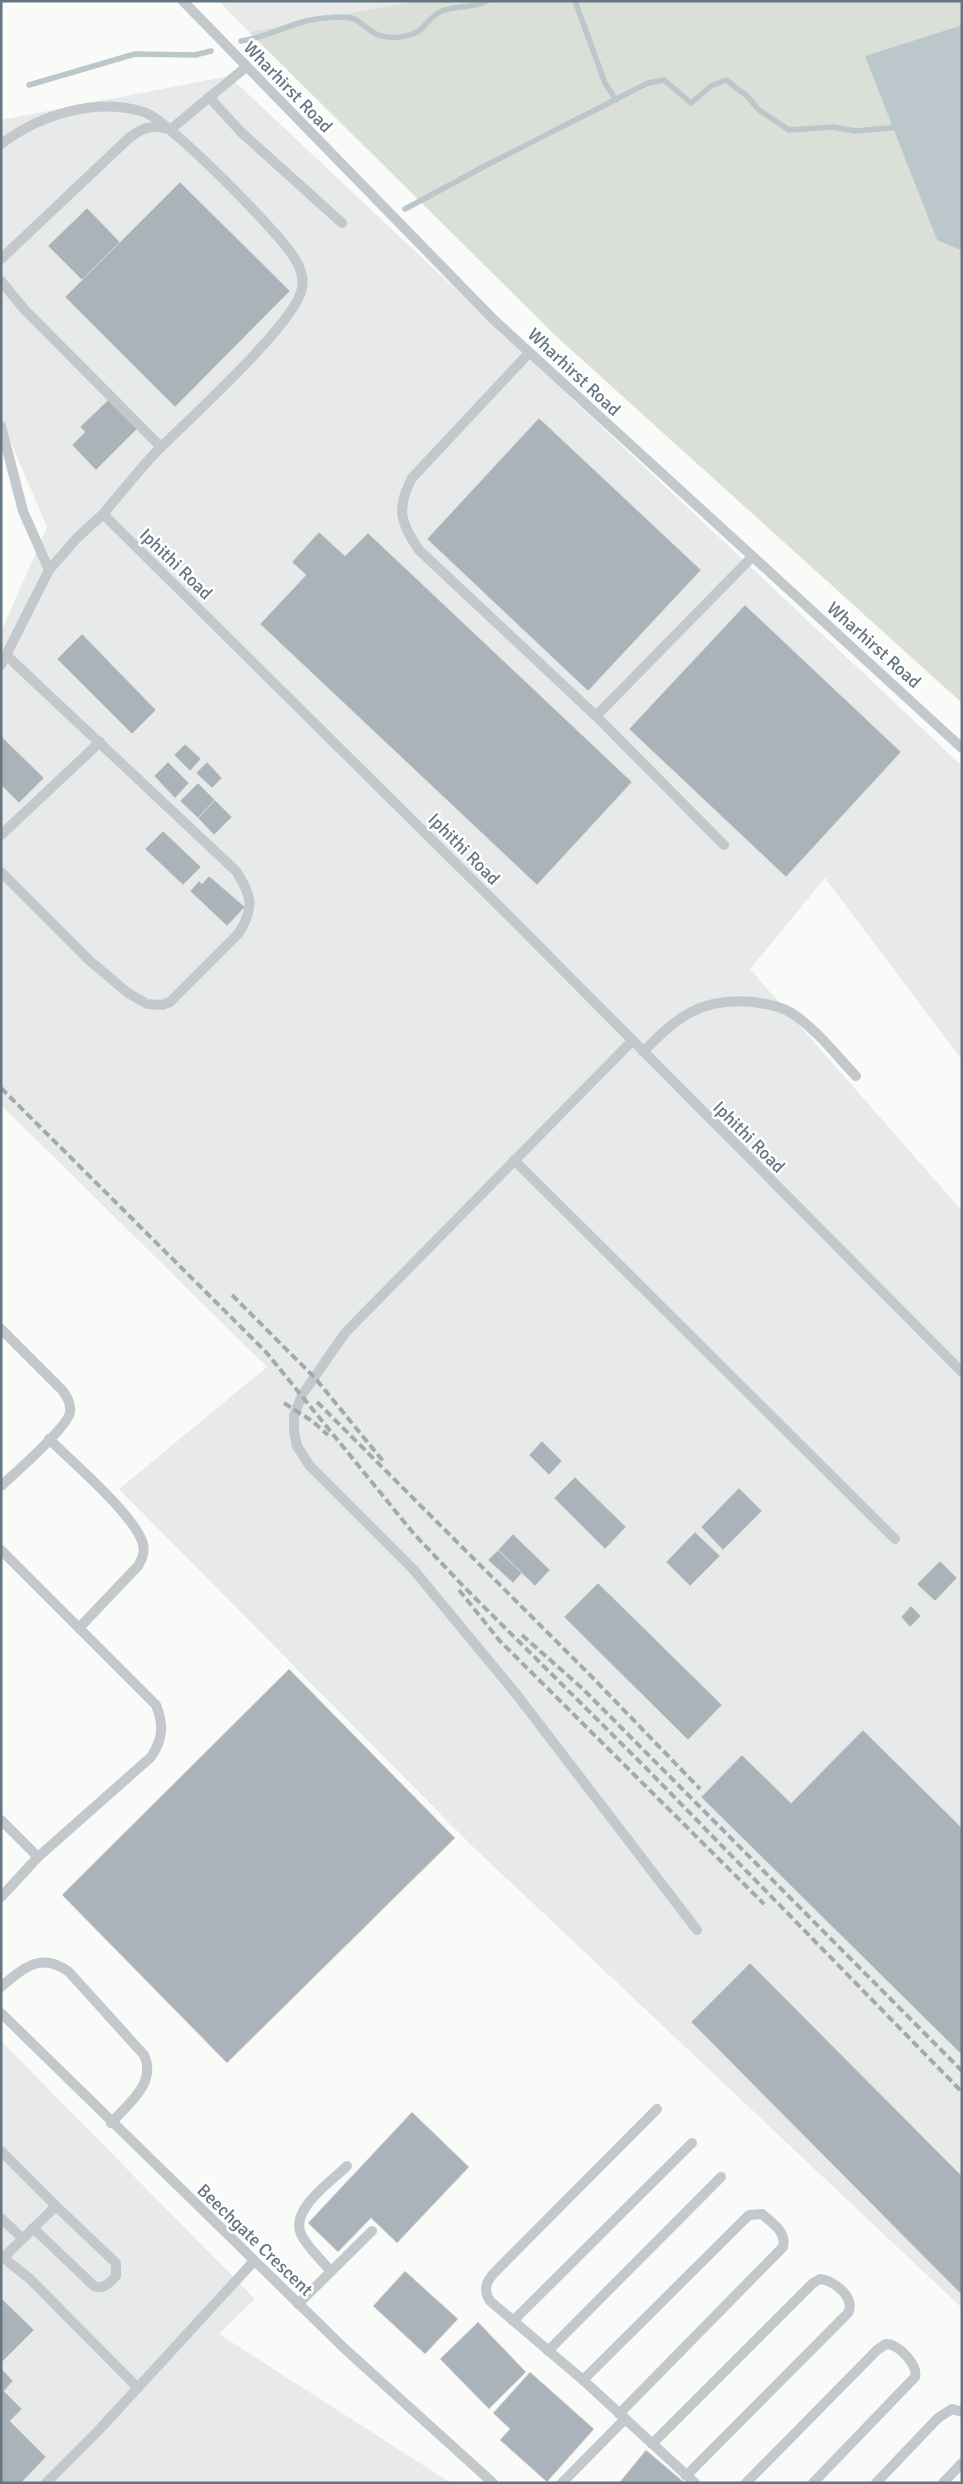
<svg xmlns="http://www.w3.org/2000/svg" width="963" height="2484" font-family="Signika,sans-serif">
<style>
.built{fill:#e8e9e9}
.green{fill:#dadfd7}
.water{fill:#bbc7cb}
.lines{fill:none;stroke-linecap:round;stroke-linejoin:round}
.stream{stroke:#bbc7cb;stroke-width:5.5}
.building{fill:#aab3b9;stroke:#dcdcda}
.lane{stroke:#c3c8cc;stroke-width:10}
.rail{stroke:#a2aab0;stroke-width:4;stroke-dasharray:8 4;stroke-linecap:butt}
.labels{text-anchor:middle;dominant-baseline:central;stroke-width:5;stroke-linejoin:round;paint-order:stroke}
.street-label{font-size:18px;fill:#657683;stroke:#fff}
</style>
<rect width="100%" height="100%" fill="#fafaf8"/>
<!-- built -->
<g class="built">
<polygon points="219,1 416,1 249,32"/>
<polygon points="229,76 962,766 962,1060 825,878 750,969 962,1211 962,2308 470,1844 119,1489 267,1367 1,1105 1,632 47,527 1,419 1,120"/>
<polygon points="1,2041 255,2299 219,2334 451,2483 1,2483"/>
</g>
<!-- green -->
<polygon class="green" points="416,1 962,1 962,25 866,56 937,240 962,251 962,703 557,337 249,32"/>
<!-- water -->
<polygon class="water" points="962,25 962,251 937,240 865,56"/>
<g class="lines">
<!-- stream -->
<g class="stream">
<polyline points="575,1 605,83 616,100"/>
<path d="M241,41C270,37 297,19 326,18C334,17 350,16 356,20C365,25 371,34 382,36C393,39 414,37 422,28C428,22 434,14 442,11C456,5 470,9 487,1"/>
<polyline points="29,85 135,54 195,55 211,51"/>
<polyline points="405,209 485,166 648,83 664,80 691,103 711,86 726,80 747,96 759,110 789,130 833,127 856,131 900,127"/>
</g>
</g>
<!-- building -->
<g class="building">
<polygon points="180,182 290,291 175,407 65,297"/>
<polygon points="87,208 120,242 82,280 48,246"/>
<polygon points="108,400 137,429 96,470 72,445 85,432 80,427"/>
<polygon points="539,418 701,570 588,691 427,539"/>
<polygon points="319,532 345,556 368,533 632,782 537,885 260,624 306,575 292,562"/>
<polygon points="745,605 901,752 786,877 629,729"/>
<polygon points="82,634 156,710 132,734 57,659"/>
<polygon points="1,736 44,778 19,803 1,785"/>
<polygon points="185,744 201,759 190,771 174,755"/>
<polygon points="168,762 189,783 175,798 154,776"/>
<polygon points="207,762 222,778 212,788 196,773"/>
<polygon points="198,783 215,800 198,818 180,801"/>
<polygon points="215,800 232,817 214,835 198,818"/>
<polygon points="163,831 201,867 183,885 145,849"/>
<polygon points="209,876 245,907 227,926 190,891 199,881 202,884"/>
<polygon points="542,1441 562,1461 549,1475 529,1455"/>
<polygon points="575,1477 626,1527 605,1549 554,1498"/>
<polygon points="739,1488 762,1511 723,1550 701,1527"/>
<polygon points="695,1532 720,1556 690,1586 666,1562"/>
<polygon points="513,1534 550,1570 535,1586 498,1550"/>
<polygon points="498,1550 522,1573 513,1583 488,1560"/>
<polygon points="940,1561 957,1578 935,1601 917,1584"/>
<polygon points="598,1583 722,1705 688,1740 564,1617"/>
<polygon points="911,1606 921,1616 910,1627 901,1617"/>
<polygon points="289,1669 455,1838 227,2063 62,1895"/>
<polygon points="863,1730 962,1828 962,2055 701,1797 742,1755 791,1803"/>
<polygon points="750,1963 962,2176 962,2295 691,2022"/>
<polygon points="412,2112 469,2167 397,2243 371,2218 338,2252 308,2223"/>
<polygon points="405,2271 458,2319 425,2354 373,2306"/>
<polygon points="1,2298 34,2330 1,2363"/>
<polygon points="478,2322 526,2372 489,2409 440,2359"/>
<polygon points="1,2368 13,2381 4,2391 22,2409 10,2421 46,2457 21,2483 1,2483"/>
<polygon points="530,2372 594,2429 547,2482 500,2440 510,2429 493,2413"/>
<polygon points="646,2450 685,2483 619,2483"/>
</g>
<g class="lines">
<!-- lane -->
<g class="lane">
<polyline points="183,1 493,319 962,748"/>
<polyline points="209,97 241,132 342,223"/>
<polyline points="171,129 246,67"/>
<path d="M1,144C40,115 95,97 144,112C167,119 282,235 295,259C300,267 304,278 302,288C297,322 186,422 157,451C138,471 121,493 103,514"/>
<path d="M1,259L129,138C142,128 152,124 168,129"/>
<polyline points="1,281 24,309 161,447"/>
<path d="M529,353L412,478C396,508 400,522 419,550L596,716L724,845"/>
<polyline points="1,426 23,511 49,570 76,539 103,514 513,920 962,1372"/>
<polyline points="1,665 49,570"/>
<polyline points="596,716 752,557"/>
<polyline points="1,835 100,742"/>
<path d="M1,872L90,961L128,993L147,1004L162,1005L170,1002L238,934C255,908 252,896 236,871L6,655"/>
<polyline points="632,1041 345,1333 302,1395 294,1416 294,1431 297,1446 309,1465 413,1569 517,1695 697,1930"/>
<path d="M643,1052C677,1017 701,997 753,1002C767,1004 781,1006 793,1014C817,1030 836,1055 856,1076"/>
<polyline points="514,1160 895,1539"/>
<path d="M1,1329L62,1390C67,1397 71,1403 70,1412C68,1427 15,1473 1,1486"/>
<path d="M49,1439C72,1462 135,1515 143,1544C145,1553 142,1559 138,1566L79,1628"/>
<path d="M1,1550L156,1705C164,1725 163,1739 151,1757L38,1857L1,1897"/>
<polyline points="1,1820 38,1857"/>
<path d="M1,1987C23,1968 42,1951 69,1972L144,2055C157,2083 128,2104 111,2123"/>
<polyline points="1,2013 345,2349 493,2483"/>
<path d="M657,2109L496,2271C487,2280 482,2289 490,2301L583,2380L695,2483"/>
<polyline points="1,2151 56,2206"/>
<polyline points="1,2218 23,2239"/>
<polyline points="1,2256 30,2279 138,2388"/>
<path d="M4,2257L56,2206L116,2263V2276C109,2283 104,2290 94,2286L33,2228"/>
<path d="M331,2272C322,2260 308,2248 302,2236C288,2210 331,2182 347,2166"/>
<polyline points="298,2304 372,2231"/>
<polyline points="513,2321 692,2143"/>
<polyline points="548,2351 721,2177"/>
<path d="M583,2380L749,2215L762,2214C772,2223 787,2232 783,2247L619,2414"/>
<path d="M652,2444L813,2283L820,2279C834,2280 856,2298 848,2313L686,2476"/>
<polyline points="46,2483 99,2430 254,2261"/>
<polyline points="562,2483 625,2419"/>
<path d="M746,2483L877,2350L886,2344C899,2344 918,2365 915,2377L813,2483"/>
<polyline points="876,2483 938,2418 952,2409 962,2412"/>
<polyline points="943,2483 962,2463"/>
</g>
<!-- rail -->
<g class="rail">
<polyline points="1,1088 266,1352 414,1534 465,1588 644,1766 962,2092"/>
<polyline points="232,1295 315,1378 383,1461"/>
<polyline points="317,1402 591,1676 700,1789"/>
<polyline points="284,1403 312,1421 328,1435"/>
<polyline points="459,1590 499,1640 764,1904"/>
<polyline points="522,1635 583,1689 962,2071"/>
</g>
</g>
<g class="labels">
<!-- street labels -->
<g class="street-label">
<text transform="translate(288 87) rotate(46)">Wharhirst Road</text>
<text transform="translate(574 372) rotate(43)">Wharhirst Road</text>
<text transform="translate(176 564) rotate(44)">Iphithi Road</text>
<text transform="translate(874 645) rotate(42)">Wharhirst Road</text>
<text transform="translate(464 849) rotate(45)">Iphithi Road</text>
<text transform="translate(749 1137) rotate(45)">Iphithi Road</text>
<text transform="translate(255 2240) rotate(44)">Beechgate Crescent</text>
</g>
</g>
<!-- border -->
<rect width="963" height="2484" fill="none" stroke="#657683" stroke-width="5"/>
</svg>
